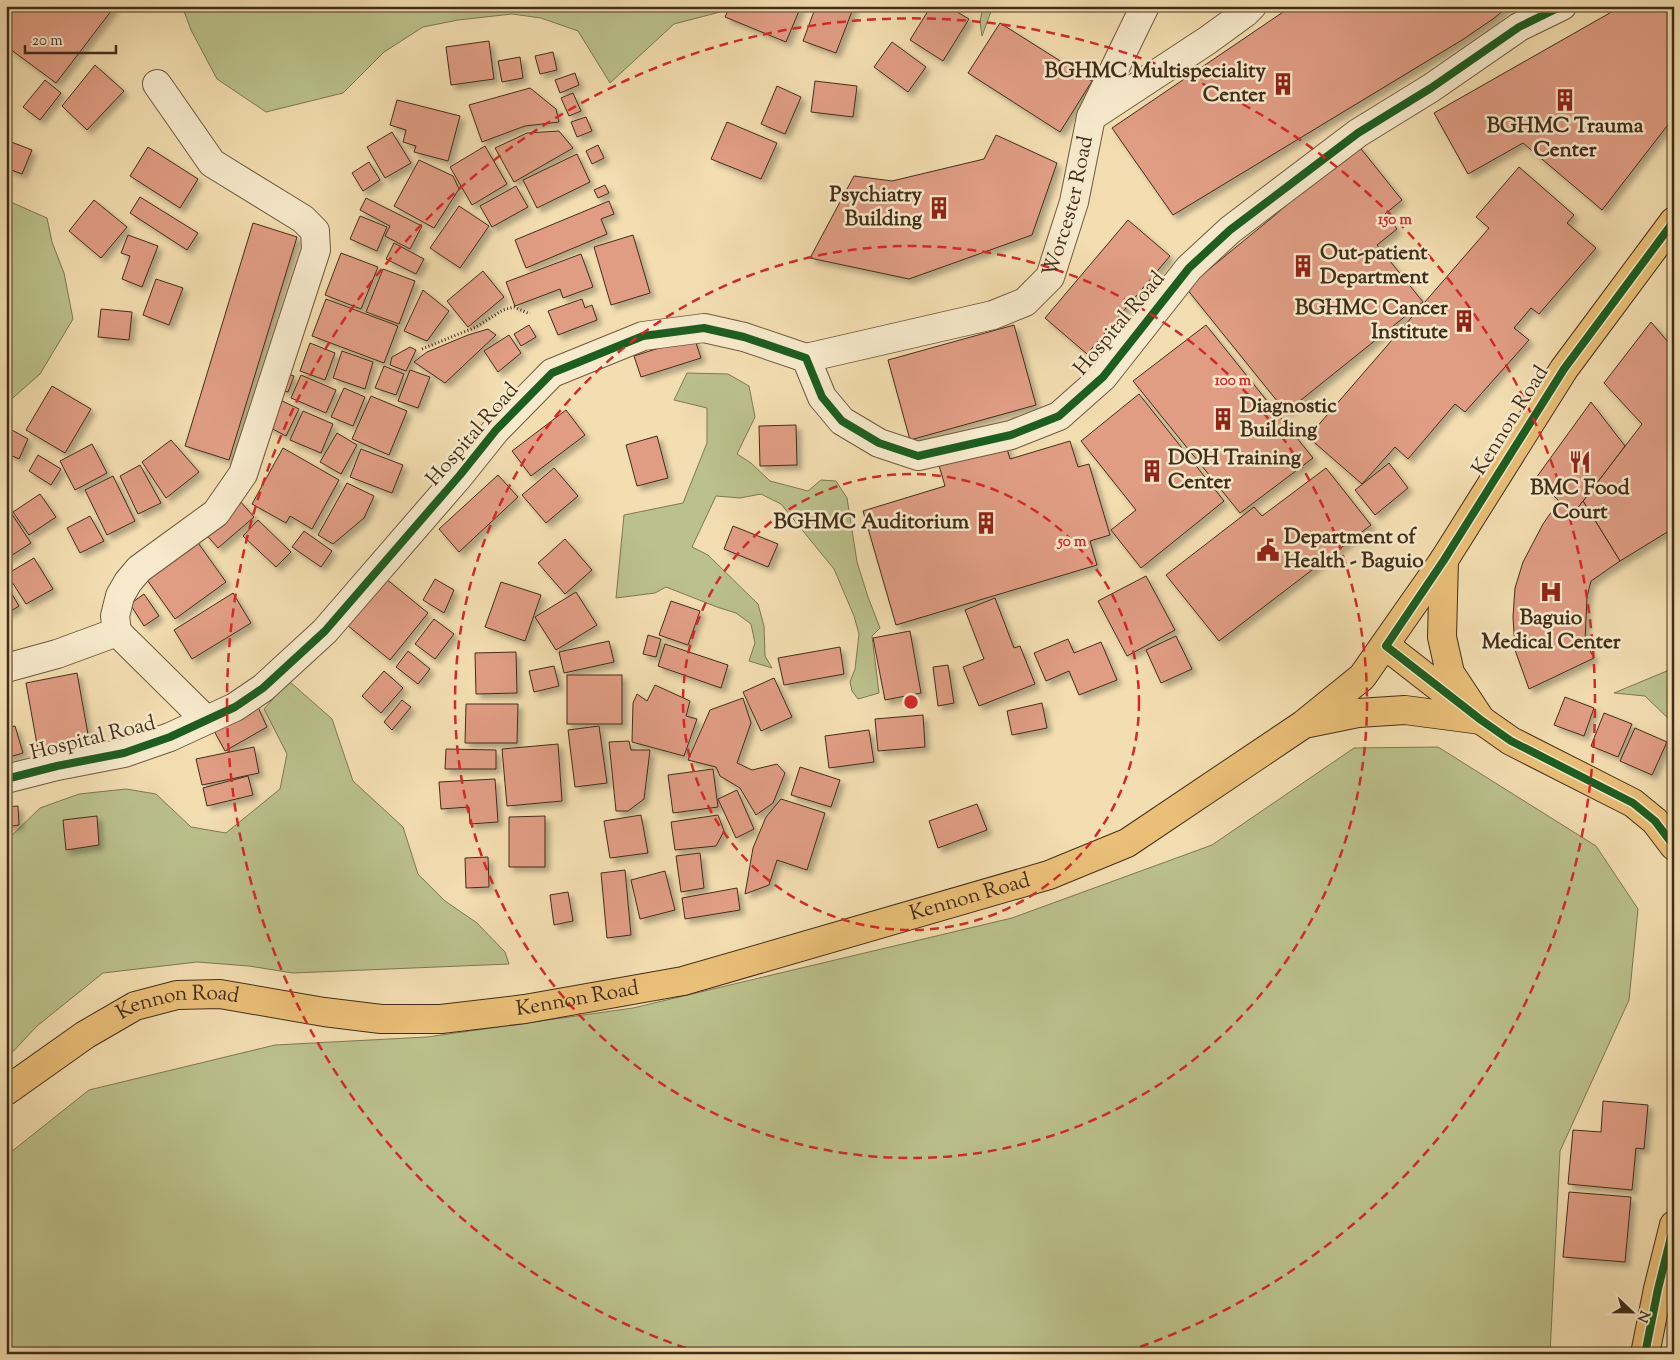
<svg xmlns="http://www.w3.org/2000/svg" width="1680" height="1360" font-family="'Sorts Mill Goudy',serif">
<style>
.green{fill:#bbc18c;stroke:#7e7752}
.building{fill:#e09d84;stroke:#422d19;filter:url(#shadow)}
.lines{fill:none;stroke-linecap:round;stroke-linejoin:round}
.minor-casing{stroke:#6e593f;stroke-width:30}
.major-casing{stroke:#422d19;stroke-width:30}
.highway-casing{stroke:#422d19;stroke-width:30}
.path{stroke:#422d19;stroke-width:3;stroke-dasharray:1 2.5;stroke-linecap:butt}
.minor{stroke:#f7eacc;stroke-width:28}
.major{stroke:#eabf78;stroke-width:28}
.highway{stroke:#eabf78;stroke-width:28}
.cycleway-casing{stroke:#f7eacc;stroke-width:11}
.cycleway{stroke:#1b5e20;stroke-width:8}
.ring{fill:none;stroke:#d62828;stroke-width:2.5;stroke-dasharray:9 6}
.labels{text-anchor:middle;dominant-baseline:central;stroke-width:5;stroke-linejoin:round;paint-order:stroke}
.poi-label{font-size:21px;font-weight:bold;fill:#422d19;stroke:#f7eacc;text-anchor:end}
.street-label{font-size:21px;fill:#422d19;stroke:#f7eacc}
.centre{fill:#d62828;stroke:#f7eacc;stroke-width:2.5}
.ring-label{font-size:15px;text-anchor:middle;font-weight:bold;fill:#d62828;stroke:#f7eacc;stroke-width:5;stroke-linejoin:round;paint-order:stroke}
</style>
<defs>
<filter id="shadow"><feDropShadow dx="4.5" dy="4.5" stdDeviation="2.5" flood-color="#0004"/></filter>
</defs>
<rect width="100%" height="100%" fill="#f3deb1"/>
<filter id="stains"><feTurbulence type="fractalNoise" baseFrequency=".004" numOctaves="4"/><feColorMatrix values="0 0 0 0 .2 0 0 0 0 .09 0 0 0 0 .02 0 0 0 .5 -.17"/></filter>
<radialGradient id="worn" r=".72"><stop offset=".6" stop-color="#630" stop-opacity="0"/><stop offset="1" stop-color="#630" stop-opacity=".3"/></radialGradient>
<!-- green -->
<g class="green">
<polygon points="182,6 722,6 720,12 674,24 610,83 578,31 541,18 512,14 458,20 423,27 384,52 343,93 266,112 217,79 191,30"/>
<polygon points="983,6 993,6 982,36 980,22"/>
<polygon points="6,200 47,218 52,242 64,273 73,319 40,374 6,404"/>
<polygon points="687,373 728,374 749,386 755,417 737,454 751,463 770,481 808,491 821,480 836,481 847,498 857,562 868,597 880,628 872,636 879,693 858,699 852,691 850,682 855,669 859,634 854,616 834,569 781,504 761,494 740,498 716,496 692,547 708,555 758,604 764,626 765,656 772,668 749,661 755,643 751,624 736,613 717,607 666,587 655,593 616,598 624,515 683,503 707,443 707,408 674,400"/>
<polygon points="1674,668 1674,724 1645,696 1614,693"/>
<polygon points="289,681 332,719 353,781 403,827 418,874 445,901 477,923 505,952 509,964 293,973 249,966 197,962 103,973 37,1026 6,1059 6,841 40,808 79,794 126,789 156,794 191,827 226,833 280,789 287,754 264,709"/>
<polygon points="1438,747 1596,846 1638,909 1629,1000 1560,1151 1550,1354 6,1354 6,1156 89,1090 275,1045 427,1037 633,1008 1012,918 1212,845 1354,748"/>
</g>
<!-- building -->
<g class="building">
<polygon points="6,6 115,6 56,83 6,46"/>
<polygon points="730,6 801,6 786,42 725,17"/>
<polygon points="816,6 854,6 836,53 803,41"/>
<polygon points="931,6 947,6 969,19 943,61 910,40"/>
<polygon points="1292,6 1509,6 1493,19 1462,40 1173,215 1112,128"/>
<polygon points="1622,6 1674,6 1674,117 1602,210 1523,143 1468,174 1434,113"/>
<polygon points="1000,23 1092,81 1060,132 968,73"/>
<polygon points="489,41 494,79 451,85 446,47"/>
<polygon points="892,42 926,67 908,92 874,67"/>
<polygon points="553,52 557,70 540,74 535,56"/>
<polygon points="520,57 523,78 502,82 498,61"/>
<polygon points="95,65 124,91 87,130 62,106"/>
<polygon points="575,73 579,85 560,93 555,80"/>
<polygon points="45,80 61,93 40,120 23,107"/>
<polygon points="815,81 857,86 853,117 811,112"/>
<polygon points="777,86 801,97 785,134 761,124"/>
<polygon points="530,88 556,109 559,122 525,126 482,142 469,105"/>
<polygon points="573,93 581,111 569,116 561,98"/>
<polygon points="397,100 460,116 448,161 414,152 416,146 403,142 406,130 390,125"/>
<polygon points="586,117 592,131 577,137 571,122"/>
<polygon points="727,122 777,143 761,179 711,159"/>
<polygon points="559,131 573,148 514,182 495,148 527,133"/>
<polygon points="392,132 411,163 385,178 367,147"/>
<polygon points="996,135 1057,163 1032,235 909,279 810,258 854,176 892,181 984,159"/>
<polygon points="6,140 32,150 22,174 6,168"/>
<polygon points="598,145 604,158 592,164 586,151"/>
<polygon points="1358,145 1402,200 1385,214 1397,229 1377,245 1423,302 1286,412 1186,288 1274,216 1327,169"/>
<polygon points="485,146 507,184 472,205 450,167"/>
<polygon points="148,147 198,179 180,208 130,176"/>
<polygon points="577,154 590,182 537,208 523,180"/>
<polygon points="419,160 453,176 459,189 434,228 394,206"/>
<polygon points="369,162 380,180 363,191 352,173"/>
<polygon points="1519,167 1574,215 1567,223 1596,248 1539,314 1531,308 1514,328 1529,340 1465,412 1455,404 1408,459 1395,447 1362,484 1308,437 1489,228 1476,217"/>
<polygon points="605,185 609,193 598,198 594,190"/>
<polygon points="516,186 528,207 492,227 480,206"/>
<polygon points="140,197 198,233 187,250 130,213"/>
<polygon points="366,198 422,226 410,249 385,236 390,226 360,210"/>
<polygon points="94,200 127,227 101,258 69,231"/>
<polygon points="609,201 614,214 601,219 607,234 526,268 515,240"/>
<polygon points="459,206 489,226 460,268 430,248"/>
<polygon points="360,216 387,227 377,251 350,239"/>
<polygon points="1128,220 1170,256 1087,354 1045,318"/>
<polygon points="253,223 297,237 229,460 185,446"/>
<polygon points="128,235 158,246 142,287 122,279 130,256 121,253"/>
<polygon points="633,235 650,293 611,305 594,247"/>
<polygon points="394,243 424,259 416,274 386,259"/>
<polygon points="341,253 378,267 361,309 325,295"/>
<polygon points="581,254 593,287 563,298 560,289 515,306 506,282"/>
<polygon points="383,269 415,281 399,324 366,312"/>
<polygon points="483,271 504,297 468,327 447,301"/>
<polygon points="156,279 183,288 169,325 143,315"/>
<polygon points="423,290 449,311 427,341 404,331"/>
<polygon points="326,299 398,326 384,363 312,336"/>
<polygon points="582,299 585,308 592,305 597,320 558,335 548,311"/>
<polygon points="101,309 132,312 129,340 98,337"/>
<polygon points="1651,322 1674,349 1674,537 1669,531 1620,561 1583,501 1642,424 1604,383"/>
<polygon points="529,325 536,337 521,346 514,334"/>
<polygon points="1014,325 1036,405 910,440 888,360"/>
<polygon points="1206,325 1313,458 1240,513 1133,381"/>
<polygon points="488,329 496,335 445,383 414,362 427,352 468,335"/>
<polygon points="509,335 521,353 498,372 484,351"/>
<polygon points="694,337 701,358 641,377 634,356"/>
<polygon points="310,343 335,353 325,380 300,371"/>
<polygon points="410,347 416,350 406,371 390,365 392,357"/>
<polygon points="342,351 373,362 365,389 333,378"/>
<polygon points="384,366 404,374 396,395 375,388"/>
<polygon points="410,370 430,377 418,408 398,401"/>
<polygon points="284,373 294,376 288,392 279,389"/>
<polygon points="301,375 336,390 326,413 291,398"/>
<polygon points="52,386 91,409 65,453 26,430"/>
<polygon points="344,388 365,397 353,426 331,417"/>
<polygon points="1139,394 1224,501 1141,568 1111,530 1136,510 1081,441"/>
<polygon points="371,396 407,411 389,455 352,439"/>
<polygon points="278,399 299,409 286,436 265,425"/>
<polygon points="1591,402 1625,446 1574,513 1559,501 1536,478"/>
<polygon points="566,410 585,435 531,476 512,451"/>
<polygon points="303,411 333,424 321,453 290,440"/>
<polygon points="796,425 797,465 760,466 759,426"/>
<polygon points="12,430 28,439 19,459 6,453 6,445"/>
<polygon points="337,433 357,445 341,474 320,462"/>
<polygon points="657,436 668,478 637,486 626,445"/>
<polygon points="171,440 199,472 166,498 142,462"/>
<polygon points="1070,441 1078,467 1089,464 1110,535 1090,541 1097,565 896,625 863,511 945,486 938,462 1005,442 1010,459"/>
<polygon points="92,444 107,473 75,490 60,461"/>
<polygon points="283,448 339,480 312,529 290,516 286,523 252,504"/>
<polygon points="361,449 403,465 392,493 350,477"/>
<polygon points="38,455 61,469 51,485 29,471"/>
<polygon points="1389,463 1408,488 1375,515 1355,490"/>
<polygon points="140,465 161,503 138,514 120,476"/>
<polygon points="554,468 578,496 546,523 522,495"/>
<polygon points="1326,468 1371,525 1219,641 1166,575 1254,507 1262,516"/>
<polygon points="498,475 518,497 459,552 439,529"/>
<polygon points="113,476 135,521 107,535 85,490"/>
<polygon points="347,483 374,496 364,518 333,544 318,535"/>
<polygon points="40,494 56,517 29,535 13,512"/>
<polygon points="240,501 254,517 218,548 204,532"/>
<polygon points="1559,501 1574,513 1583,501 1620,561 1591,581 1587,597 1585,641 1594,658 1529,689 1515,650 1513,617 1515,588 1523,562 1543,524"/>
<polygon points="6,505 31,543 6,559"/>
<polygon points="90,516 104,541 80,553 67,528"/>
<polygon points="258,520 291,552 276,567 243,536"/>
<polygon points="733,526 778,544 768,567 724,549"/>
<polygon points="304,531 332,551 321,567 292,547"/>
<polygon points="191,533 226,582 175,619 140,570"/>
<polygon points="565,539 592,570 565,594 538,563"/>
<polygon points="34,558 53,589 26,604 7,574"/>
<polygon points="1146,576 1175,630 1127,656 1098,601"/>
<polygon points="385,578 428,613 390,660 347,625"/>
<polygon points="435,579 454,590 444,613 423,600"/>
<polygon points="501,582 541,595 525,641 485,627"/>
<polygon points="6,584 19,606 6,614"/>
<polygon points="576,592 597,625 556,650 535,617"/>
<polygon points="233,593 251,623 192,659 174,630"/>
<polygon points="144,594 159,616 144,626 130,604"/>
<polygon points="995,598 1014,648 1020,646 1035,684 979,706 963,667 984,659 965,610"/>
<polygon points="671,601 700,611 688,645 659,635"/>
<polygon points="434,619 454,634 435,659 415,644"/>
<polygon points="910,631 921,693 885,700 873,638"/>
<polygon points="648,635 661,639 656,657 643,654"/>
<polygon points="1176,636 1192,669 1161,683 1146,650"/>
<polygon points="1068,639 1074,653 1101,642 1117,680 1079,695 1069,671 1046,681 1034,653"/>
<polygon points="609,641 614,662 564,673 559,652"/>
<polygon points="665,644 728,665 721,688 658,666"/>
<polygon points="840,647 844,674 784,685 778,658"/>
<polygon points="408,651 430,669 418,684 396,667"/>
<polygon points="516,652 517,693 476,694 475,653"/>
<polygon points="948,665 954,703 938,706 933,667"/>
<polygon points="554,666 559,686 534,692 529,671"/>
<polygon points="384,671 403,688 381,713 362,696"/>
<polygon points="77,673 89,740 38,750 26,683"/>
<rect x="567" y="675" width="55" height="49"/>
<polygon points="774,678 792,717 761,731 743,692"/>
<polygon points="655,685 690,701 686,716 697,719 684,756 632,742 633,703 637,694 647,701"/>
<polygon points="1565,697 1594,708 1584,736 1554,725"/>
<polygon points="743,698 751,723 737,763 752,770 777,764 785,773 773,803 756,815 740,788 720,776 716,767 688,760 710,710"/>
<polygon points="402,700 411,707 392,730 384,722"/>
<polygon points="1042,703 1047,728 1012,735 1007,711"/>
<polygon points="466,704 518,704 517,743 465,743"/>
<polygon points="257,705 267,727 225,751 213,729"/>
<polygon points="1604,713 1632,724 1618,757 1591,746"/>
<polygon points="923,715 925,747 878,751 875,719"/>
<polygon points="15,726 23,753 6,758 6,728"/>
<polygon points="599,726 607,783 575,787 568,730"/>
<polygon points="1635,728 1667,742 1652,775 1620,761"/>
<polygon points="869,730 874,762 829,768 825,736"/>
<polygon points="629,741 631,750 650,750 644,799 628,811 616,811 609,742"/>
<polygon points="558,744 562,801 507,806 502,749"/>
<polygon points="254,747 259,773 202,785 196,759"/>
<polygon points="446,749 496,750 496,769 445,769"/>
<polygon points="800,767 840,780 831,807 791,795"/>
<polygon points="713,769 718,807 673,813 668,775"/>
<polygon points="248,776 253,795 207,806 203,788"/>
<polygon points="495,779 498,822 470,824 469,807 441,809 439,782"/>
<polygon points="737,790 754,829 736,838 718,799"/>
<polygon points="781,799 825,813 807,870 777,860 769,885 745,894 753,848 766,817"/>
<polygon points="977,804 987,830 938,848 929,821"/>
<polygon points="18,806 19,825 6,827 6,807"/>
<polygon points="641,815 648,853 610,858 604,821"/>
<polygon points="718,815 724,831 716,846 675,850 671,822"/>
<polygon points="97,816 99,845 66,850 63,820"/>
<polygon points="545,816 545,867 509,867 509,817"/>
<polygon points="700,853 704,888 681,892 676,856"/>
<polygon points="488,857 489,887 466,888 465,858"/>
<polygon points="625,870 631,935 607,938 601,873"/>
<polygon points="665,871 675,910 640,919 631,880"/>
<polygon points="737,888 740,910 685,919 682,898"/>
<polygon points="568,892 573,921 554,925 550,895"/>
<polygon points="1603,1101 1648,1105 1644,1149 1636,1148 1632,1190 1568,1184 1573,1130 1601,1132"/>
<polygon points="1569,1192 1631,1197 1625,1262 1563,1257"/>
</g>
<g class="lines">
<defs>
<g id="minor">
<polyline points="1091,117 1208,40 1245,13 1252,6"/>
<path id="s1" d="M806,358L993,315L1025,302L1050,277L1074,202L1091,117L1145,6"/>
<polyline points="117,632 206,720"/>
<polyline points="6,668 57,654 117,632 115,616 120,596 128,582 139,569 216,513 243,474 316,250 315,231 303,219 212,163 157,84"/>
<polyline points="6,779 57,766 124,753 170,737 235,707 263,688 325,631 460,475 496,430 552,373 643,336 704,328 744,337 806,358 822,397 842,421 879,443 918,456 1011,435 1059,416 1103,377 1189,268 1230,230 1358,133 1431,88 1519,27 1562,6"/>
</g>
<g id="major">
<polyline points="1386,646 1481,720 1511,741 1633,803 1655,821 1674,846"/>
<polyline points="1645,1354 1658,1289 1674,1225"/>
</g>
<g id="highway">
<polyline points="1444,560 1442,637 1450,673 1481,720"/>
<polyline points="1309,723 1358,713 1405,710 1481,720"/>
<path id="s2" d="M6,1091L85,1035L135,1006L177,995L220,994L324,1012L381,1019H441L525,1009L683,981L1049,875L1127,843L1304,724L1362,677L1444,560L1564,369L1674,221"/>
</g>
</defs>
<!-- minor casing -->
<use href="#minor" class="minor-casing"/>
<!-- major casing -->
<use href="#major" class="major-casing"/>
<!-- highway casing -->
<use href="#highway" class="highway-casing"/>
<!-- path -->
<polyline class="path" points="422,349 476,327 503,310 514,307 530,314"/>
<!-- minor -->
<use href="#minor" class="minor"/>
<!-- major -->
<use href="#major" class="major"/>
<!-- highway -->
<use href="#highway" class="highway"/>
<defs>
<g id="cycleway">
<polyline points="1674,221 1564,369 1444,560 1386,646 1481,720 1511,741 1633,803 1655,821 1674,846"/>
<polyline points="6,779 57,766 124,753 170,737 235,707 263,688 325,631 460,475 496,430 552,373 643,336 704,328 744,337 806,358 822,397 842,421 879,443 918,456 1011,435 1059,416 1103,377 1189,268 1230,230 1358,133 1431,88 1519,27 1562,6"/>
<polyline points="1645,1354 1658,1289 1674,1225"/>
</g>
</defs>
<!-- cycleway casing -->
<use href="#cycleway" class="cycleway-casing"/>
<!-- cycleway -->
<use href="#cycleway" class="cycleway"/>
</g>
<!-- distance rings -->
<g class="ring">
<circle cx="911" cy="702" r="228"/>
<circle cx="911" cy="702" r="456"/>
<path d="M700 1353A684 684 0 1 1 1122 1353"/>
</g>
<!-- icons -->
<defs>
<symbol id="building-bare" viewBox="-9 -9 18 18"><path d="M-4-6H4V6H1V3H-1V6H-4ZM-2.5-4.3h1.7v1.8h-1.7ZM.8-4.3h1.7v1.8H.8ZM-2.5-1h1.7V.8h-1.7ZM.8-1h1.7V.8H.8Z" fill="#8f2418" stroke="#f7eacc" stroke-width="2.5" paint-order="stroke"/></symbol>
<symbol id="restaurant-bare" viewBox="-9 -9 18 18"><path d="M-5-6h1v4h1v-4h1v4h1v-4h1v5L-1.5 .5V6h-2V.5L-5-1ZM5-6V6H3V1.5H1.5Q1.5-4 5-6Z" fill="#8f2418" stroke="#f7eacc" stroke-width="2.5" paint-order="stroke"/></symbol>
<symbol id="civic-bare" viewBox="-9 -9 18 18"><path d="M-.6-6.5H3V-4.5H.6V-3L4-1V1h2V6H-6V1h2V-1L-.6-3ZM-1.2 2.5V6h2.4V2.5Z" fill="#8f2418" stroke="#f7eacc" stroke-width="2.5" paint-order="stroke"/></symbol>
<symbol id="hospital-bare" viewBox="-9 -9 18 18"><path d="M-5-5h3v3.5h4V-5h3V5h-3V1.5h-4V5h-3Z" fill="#8f2418" stroke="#f7eacc" stroke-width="2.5" paint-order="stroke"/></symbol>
</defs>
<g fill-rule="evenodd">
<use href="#building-bare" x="1267" y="68" width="32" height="32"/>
<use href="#building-bare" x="1549" y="84" width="32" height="32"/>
<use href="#building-bare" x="923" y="192" width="32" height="32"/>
<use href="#building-bare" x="1287" y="250" width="32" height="32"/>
<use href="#building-bare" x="1448" y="305" width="32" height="32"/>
<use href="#building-bare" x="1207" y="403" width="32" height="32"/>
<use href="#restaurant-bare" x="1564" y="446" width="32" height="32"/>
<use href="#building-bare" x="1136" y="455" width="32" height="32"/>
<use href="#building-bare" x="970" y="507" width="32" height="32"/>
<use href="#civic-bare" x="1252" y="534" width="32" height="32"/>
<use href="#hospital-bare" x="1535" y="576" width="32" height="32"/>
</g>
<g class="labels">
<!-- poi labels -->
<g class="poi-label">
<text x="1266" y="72">BGHMC Multispeciality<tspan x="1266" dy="24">Center</tspan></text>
<text x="1565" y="127" text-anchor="middle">BGHMC Trauma<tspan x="1565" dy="24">Center</tspan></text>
<text x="922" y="196">Psychiatry<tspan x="922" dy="24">Building</tspan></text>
<text x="1320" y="254" text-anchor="start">Out-patient<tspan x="1320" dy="24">Department</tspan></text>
<text x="1448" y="309">BGHMC Cancer<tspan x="1448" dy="24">Institute</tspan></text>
<text x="1240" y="407" text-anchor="start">Diagnostic<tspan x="1240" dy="24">Building</tspan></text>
<text x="1168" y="459" text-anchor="start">DOH Training<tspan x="1168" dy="24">Center</tspan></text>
<text x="1580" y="489" text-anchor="middle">BMC Food<tspan x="1580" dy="24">Court</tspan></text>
<text x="969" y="523">BGHMC Auditorium</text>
<text x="1284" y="538" text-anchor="start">Department of<tspan x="1284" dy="24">Health - Baguio</tspan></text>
<text x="1551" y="619" text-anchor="middle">Baguio<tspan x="1551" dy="24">Medical Center</tspan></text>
</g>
<!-- street labels -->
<g class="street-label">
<text stroke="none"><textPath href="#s1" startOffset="335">Worcester Road</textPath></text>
<text transform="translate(1120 324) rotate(-50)">Hospital Road</text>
<text transform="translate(1511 421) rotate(-58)">Kennon Road</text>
<text transform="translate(473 435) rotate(-49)">Hospital Road</text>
<text transform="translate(93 739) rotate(-14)">Hospital Road</text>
<text stroke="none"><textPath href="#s2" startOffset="1008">Kennon Road</textPath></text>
<text stroke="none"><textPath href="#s2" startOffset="602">Kennon Road</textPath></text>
<text stroke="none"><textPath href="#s2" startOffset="198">Kennon Road</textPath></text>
</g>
</g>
<circle cx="911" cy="702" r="8" class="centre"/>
<g class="ring-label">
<text x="1395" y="224">150 m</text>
<text x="1233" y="385">100 m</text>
<text x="1072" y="546">50 m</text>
</g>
<!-- margin -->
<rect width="1680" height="1360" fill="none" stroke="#f3deb1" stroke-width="25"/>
<rect x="8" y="8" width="1665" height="1345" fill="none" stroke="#422d19" stroke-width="2.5"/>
<rect x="12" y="12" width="1655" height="1335" fill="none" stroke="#422d19"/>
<!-- north arrow -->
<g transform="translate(1632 1312) rotate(112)" stroke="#f7eacc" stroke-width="4" paint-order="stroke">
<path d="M0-4L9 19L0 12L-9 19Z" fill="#422d19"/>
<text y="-8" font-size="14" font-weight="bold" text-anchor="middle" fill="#422d19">N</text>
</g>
<!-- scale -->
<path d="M25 45v8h91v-8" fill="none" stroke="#422d19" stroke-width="2.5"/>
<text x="32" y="45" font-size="15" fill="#422d19" stroke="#f7eacc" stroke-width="4" paint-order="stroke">20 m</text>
<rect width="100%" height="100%" filter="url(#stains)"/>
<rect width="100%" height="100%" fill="url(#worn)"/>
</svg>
